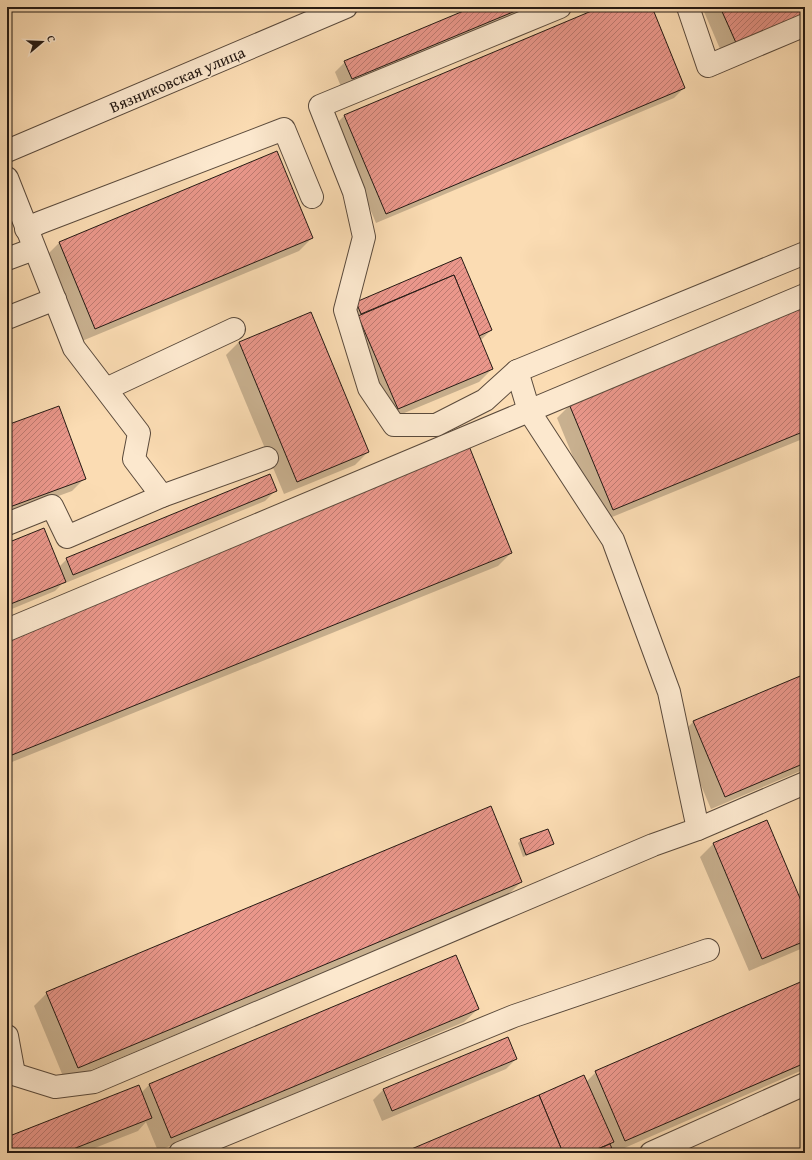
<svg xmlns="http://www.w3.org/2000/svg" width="812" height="1160" font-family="'Gentium Book Plus',serif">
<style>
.shadow{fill:#0003}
.building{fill:url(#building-hatch);stroke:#251a14}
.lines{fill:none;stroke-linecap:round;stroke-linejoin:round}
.minor-casing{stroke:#5a4a3c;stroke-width:24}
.minor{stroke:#fce8ce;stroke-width:22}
.labels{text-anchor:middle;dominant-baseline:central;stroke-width:3.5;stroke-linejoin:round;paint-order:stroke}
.street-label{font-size:16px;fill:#251a14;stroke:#fce8ce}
</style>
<defs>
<pattern id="building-hatch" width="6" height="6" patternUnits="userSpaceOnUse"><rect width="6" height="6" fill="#ea978b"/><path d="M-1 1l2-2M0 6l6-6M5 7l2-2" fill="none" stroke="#bd7a70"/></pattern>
</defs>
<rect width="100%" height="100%" fill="#fbdcb3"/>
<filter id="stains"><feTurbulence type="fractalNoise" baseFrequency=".005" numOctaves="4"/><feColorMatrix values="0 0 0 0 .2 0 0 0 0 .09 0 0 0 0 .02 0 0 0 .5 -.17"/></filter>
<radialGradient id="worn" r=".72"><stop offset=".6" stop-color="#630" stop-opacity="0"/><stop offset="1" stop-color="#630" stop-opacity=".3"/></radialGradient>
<!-- shadow -->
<g class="shadow">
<polygon points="476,7 537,7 342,89 335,72 345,62"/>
<polygon points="603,7 650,7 684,88 674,98 376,223 335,125 345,115"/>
<polygon points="702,7 805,7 724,58"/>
<polygon points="276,152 312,238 299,251 82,341 46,256 59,243"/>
<polygon points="461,259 491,330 480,341 492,369 479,382 385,421 346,329 357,303"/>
<polygon points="805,308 805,438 600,522 557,418 570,405"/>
<polygon points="239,342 368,452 355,465 284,494 226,355"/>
<polygon points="7,426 85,478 72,491 7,515"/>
<polygon points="275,491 265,501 63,584 63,583 55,591 7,611 7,544 59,567 67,559"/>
<polygon points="511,553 498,566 7,764 7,643"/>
<polygon points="805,675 805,769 711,809 680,735 693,722"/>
<polygon points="766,822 801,904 805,902 805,953 803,948 749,971 700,857 713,844"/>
<polygon points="521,840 553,844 549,847 523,857 518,843"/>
<polygon points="521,882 508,895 65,1081 34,1006 47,993"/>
<polygon points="455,956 478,1009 464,1022 158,1151 146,1122 138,1131 82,1153 7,1153 7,1138 141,1093 149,1085"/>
<polygon points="805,981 805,1069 613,1153 403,1153 586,1082 596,1072"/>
<polygon points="507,1038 516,1059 506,1069 382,1121 373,1100 383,1090"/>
</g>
<!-- building -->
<g class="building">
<polygon points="473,7 525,7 352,79 344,61"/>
<polygon points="601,7 652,7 685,88 386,214 344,115"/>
<polygon points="720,7 805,7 805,16 737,45"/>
<polygon points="277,151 313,238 95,329 59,242"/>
<polygon points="461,257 492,330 479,336 454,275 361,314 356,302"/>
<polygon points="454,275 493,369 398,409 358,316"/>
<polygon points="805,307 805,431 613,510 569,404"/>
<polygon points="311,312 369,452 297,482 239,342"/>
<polygon points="59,406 86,479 7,508 7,425"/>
<polygon points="469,446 512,553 12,755 7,742 7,642"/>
<polygon points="270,474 277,491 73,575 66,558"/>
<polygon points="44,528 66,582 8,605 7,602 7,543"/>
<polygon points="805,674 805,763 725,797 693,721"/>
<polygon points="491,806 522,882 78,1068 46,992"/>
<polygon points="767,820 802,903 805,901 805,941 762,959 713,843"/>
<polygon points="548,829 554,844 526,855 520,839"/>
<polygon points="456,955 479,1009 171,1138 149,1084"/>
<polygon points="805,980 805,1063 625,1141 595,1071"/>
<polygon points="508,1037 517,1059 392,1111 383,1089"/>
<polygon points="584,1075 614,1142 588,1153 563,1153 539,1095"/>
<polygon points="139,1085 152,1118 63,1153 7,1153 7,1137"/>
<polygon points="539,1095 563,1153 402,1153"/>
<polygon points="610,1144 614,1153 588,1153"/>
</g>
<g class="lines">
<defs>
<g id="minor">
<polyline points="560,7 320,106 354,192 364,237 345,310 369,388 394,425 436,425 485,400 517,371 805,253"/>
<polyline points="688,7 708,66 805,25"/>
<polyline points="7,151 346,7"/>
<polyline points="7,178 74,348 139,433 134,459 162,496 267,458"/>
<polyline points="26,229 39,223 284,129 312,197"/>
<polyline points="7,259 34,249"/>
<polyline points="7,318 55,299"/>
<polyline points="106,389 234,329"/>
<polyline points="7,524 52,506 67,537 162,496"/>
<polyline points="7,630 805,295"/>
<polyline points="698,829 805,783"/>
<polyline points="7,1036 14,1074"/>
<polyline points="7,1072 55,1087 94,1082 653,845 698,829 669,692 613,540 529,411 517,371"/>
<polyline points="180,1153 514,1016 708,950"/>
<polyline points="651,1153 805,1084"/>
</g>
</defs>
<!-- minor casing -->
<use href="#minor" class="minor-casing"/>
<!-- minor -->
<use href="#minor" class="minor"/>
</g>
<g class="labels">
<!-- street labels -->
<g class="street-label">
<text transform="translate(177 79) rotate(-23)">Вязниковская улица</text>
</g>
</g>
<!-- margin -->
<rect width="812" height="1160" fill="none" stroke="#fbdcb3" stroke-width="24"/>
<rect x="8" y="8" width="796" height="1144" fill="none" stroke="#251a14" stroke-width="2"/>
<rect x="12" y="12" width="788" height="1136" fill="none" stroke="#251a14"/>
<!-- north arrow -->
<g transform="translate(42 42) rotate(71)" stroke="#fce8ce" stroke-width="3" paint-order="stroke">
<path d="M0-3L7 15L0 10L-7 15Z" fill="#251a14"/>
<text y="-6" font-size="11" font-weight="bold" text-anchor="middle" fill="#251a14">С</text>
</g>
<rect width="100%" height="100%" filter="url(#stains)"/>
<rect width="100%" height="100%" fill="url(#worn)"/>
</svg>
